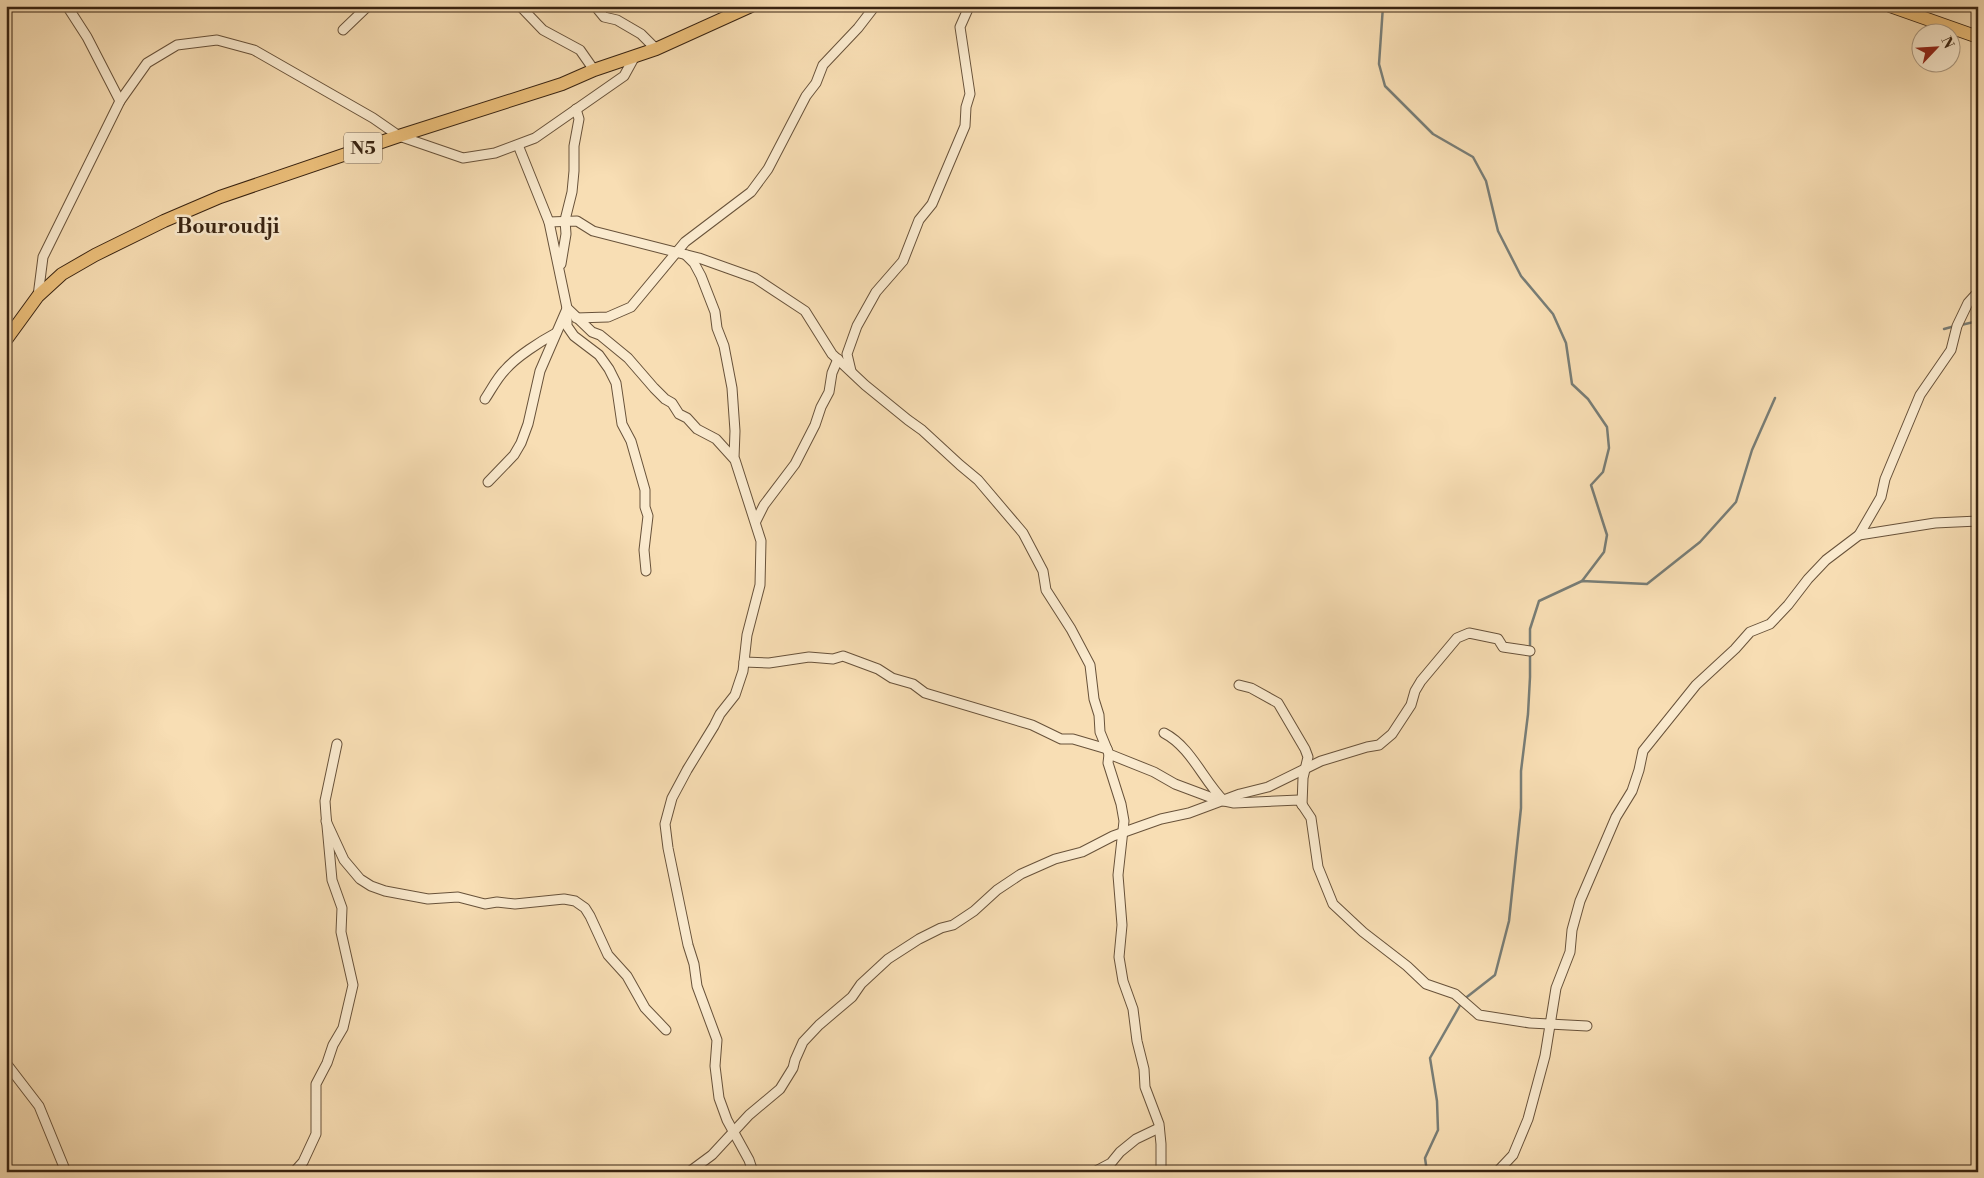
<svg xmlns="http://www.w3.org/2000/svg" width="1984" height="1178" font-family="'Libre Bodoni',serif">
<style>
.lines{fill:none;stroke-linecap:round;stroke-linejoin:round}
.stream{stroke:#787d76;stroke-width:2.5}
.minor-casing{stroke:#68523a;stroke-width:11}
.highway-casing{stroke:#382311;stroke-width:14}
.minor{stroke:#faeace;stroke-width:9}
.highway{stroke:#ecbf7a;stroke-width:12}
.labels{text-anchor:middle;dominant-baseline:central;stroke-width:5;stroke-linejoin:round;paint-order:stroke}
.shield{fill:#faeace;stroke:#725f4a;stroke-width:1}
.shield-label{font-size:18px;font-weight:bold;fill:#382311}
.quarter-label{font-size:21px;font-weight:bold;fill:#382311;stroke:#faeace}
</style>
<rect width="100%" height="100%" fill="#f8deb4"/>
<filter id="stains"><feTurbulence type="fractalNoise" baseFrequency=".004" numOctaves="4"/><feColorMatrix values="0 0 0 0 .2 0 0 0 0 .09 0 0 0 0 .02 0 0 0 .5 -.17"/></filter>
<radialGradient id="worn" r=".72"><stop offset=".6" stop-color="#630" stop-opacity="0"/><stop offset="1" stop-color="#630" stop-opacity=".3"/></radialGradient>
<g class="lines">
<!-- stream -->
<g class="stream">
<polyline points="1383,6 1379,64 1385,86 1433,134 1473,157 1486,181 1498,231 1521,276 1553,314 1566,343 1572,384 1588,399 1607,427 1609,448 1603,472 1591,485 1607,535 1604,552 1582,581"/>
<polyline points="1961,325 1978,321"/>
<polyline points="1944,329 1955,326"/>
<polyline points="1427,1172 1425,1158 1438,1130 1437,1101 1430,1058 1463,1000 1495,975 1509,921 1521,808 1521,771 1528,714 1530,677 1530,629 1539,601 1582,581 1647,584 1700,542 1736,502 1752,450 1775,398"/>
</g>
<defs>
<g id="minor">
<polyline points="67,6 87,37 120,101"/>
<polyline points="520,6 543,30 580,50 594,70"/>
<polyline points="595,6 604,17 617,20 641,34 656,49"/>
<polyline points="343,30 368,6"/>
<polyline points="518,145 549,222 567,308 592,332 600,335 628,358 654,388 665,399 672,403 679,414 687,418 697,429 716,439 735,460 761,541 760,585 747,635 743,671 735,695 720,714 714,726 687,770 672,798 665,824 668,848 688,945 694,964 697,986 717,1040 715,1066 719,1098 727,1120 749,1160 753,1172"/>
<polyline points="549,222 577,221 593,231 699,258 755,278 805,311 832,354 865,385 908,420 922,430 960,465 978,480 1023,533 1043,571 1046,590 1071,629 1090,665 1094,699 1099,715 1100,732 1109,754 1154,772 1175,784 1215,799 1234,803 1299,800 1311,818 1318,867 1333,904 1363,932 1407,966 1426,984 1455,994 1479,1015 1530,1023 1587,1026"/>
<polyline points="686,255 694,263 701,276 715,312 717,328 724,346 732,388 735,431 734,458"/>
<polyline points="561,264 566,234 565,220 572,192 574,171 574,146 579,119 576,109"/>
<polyline points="38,296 43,257 120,101 147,63 177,45 217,40 254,50 373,118 399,136 463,158 495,153 535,138 624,76 635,56"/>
<polyline points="567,308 567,326 574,336 599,355 609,369 616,383 622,424 631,441 645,490 645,507 648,516 644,550 646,571"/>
<polyline points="576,318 608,317 631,307 685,242 751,192 768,169 806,96 816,83 823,65 858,28 875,6"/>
<polyline points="851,371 847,354 857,326 876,292 903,261 919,220 932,204 965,126 966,107 970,94 960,27 968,9 966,6"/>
<path d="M485,399C491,390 497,378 505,370C516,357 541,341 556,333"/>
<polyline points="488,482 514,455 521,443 528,424 540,371 566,311"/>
<polyline points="756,521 764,505 795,464 815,425 821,407 829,392 832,373 838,359"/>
<polyline points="1859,535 1935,523 1978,521"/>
<polyline points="744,662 769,663 809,657 833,659 843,656 878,669 892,678 913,684 925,693 1032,725 1061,739 1073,739 1107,749"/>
<polyline points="1239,685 1251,688 1278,703 1305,749 1308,757 1303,778 1302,805"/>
<path d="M1164,733C1191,747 1203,780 1224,801"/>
<polyline points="1109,754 1108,763 1121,804 1124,821 1118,875 1122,925 1119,957 1123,981 1133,1009 1137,1041 1144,1069 1145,1087 1159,1124 1161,1144 1161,1172"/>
<polyline points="326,821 344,860 360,879 371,886 385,891 428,899 458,897 485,904 497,902 515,904 564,899 575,901 585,908 590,916 608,955 627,976 645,1008 666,1030"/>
<polyline points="6,1063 39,1106 66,1172"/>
<polyline points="294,1172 303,1162 316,1134 316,1084 327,1063 333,1045 343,1028 353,985 341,932 342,908 332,880 326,815 325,801 337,744"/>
<polyline points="689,1172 712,1155 749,1115 780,1089 793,1068 795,1060 803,1042 819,1025 852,997 861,984 888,959 919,939 941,928 953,925 974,911 997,890 1021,874 1055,859 1082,852 1113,836 1161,819 1189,813 1240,794 1268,787 1321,761 1367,747 1379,745 1392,734 1411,705 1415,691 1421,681 1457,638 1469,633 1498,639 1503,647 1530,651"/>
<polyline points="1094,1172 1111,1163 1120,1152 1136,1139 1159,1128"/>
<polyline points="1497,1172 1513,1155 1528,1119 1545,1056 1556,988 1570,952 1572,930 1580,901 1616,817 1632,791 1639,770 1643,751 1696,685 1735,649 1750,632 1770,624 1788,605 1808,579 1826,560 1859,535 1881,497 1885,479 1920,395 1951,350 1957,326 1968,303 1978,292"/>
</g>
<g id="highway">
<polyline points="1890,6 1978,37"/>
<polyline points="6,340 38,296 62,274 95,255 164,221 220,197 399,136 562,84 594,70 656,49 751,6"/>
</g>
</defs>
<!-- minor casing -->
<use href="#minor" class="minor-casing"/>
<!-- highway casing -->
<use href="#highway" class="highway-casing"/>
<!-- minor -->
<use href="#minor" class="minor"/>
<!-- highway -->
<use href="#highway" class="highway"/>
</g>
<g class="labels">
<!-- shield labels -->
<rect class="shield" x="344" y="132.5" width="38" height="31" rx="4"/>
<g class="shield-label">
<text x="363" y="148">N5</text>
</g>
<!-- quarter labels -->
<g class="quarter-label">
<text x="228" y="227">Bouroudji</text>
</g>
</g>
<!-- margin -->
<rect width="1984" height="1178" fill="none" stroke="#f8deb4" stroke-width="25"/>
<rect x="8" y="8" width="1969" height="1163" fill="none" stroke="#382311" stroke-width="2.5"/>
<rect x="12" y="12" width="1959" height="1153" fill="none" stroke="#382311"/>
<!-- north arrow -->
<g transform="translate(1936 48) rotate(65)"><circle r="24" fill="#faeace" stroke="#ac9a82"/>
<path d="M0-4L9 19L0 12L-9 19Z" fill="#8f2418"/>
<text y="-8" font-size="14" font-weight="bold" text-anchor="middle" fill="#382311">N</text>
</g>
<rect width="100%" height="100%" filter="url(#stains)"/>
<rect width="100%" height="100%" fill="url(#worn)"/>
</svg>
